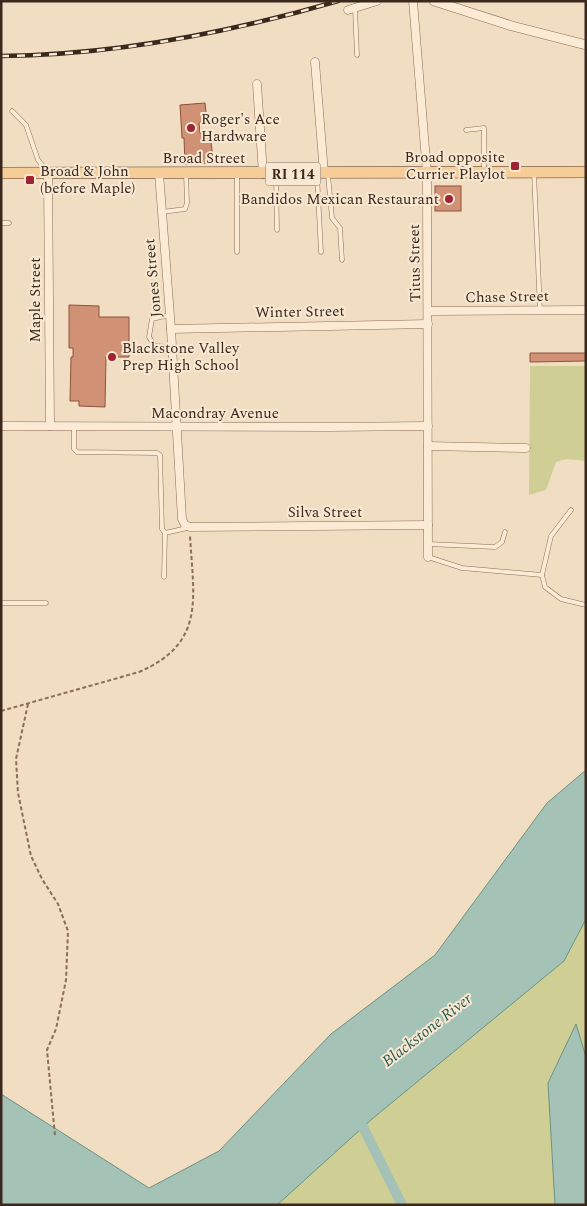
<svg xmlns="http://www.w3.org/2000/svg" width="587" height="1206" font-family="Spectral,serif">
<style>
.green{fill:#cfcf95}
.water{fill:#a4c3b6;stroke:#6a9283}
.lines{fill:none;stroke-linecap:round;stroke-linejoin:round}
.canal{stroke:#a4c3b6;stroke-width:10}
.building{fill:#d19175;stroke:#8c523c}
.service-casing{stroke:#8b6d58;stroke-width:5}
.minor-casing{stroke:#8b6d58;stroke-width:9}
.tertiary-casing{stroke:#8b6d58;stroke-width:10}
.primary-casing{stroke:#593c2c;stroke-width:12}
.path{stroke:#8b6d58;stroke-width:2;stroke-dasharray:4 2.5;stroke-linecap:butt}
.service{stroke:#fbebd5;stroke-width:4}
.minor{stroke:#fbebd5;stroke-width:8}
.tertiary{stroke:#fbebd5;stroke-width:9}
.primary{stroke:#f6cd97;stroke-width:11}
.rail-casing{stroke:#3a281d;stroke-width:4.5}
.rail{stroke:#f8e8d2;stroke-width:2.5;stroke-dasharray:8;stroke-linecap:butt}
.poi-dot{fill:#9e2433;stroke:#f8e8d2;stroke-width:2}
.labels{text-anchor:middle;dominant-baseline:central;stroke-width:4;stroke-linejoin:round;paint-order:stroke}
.shield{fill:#f8e8d2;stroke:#736253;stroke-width:1}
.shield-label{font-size:14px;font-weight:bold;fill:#3a281d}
.poi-label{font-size:15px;fill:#3a281d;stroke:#f8e8d2;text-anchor:start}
.street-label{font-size:15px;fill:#3a281d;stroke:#f8e8d2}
.water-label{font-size:16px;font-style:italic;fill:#2b5b52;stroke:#f8e8d2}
</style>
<rect width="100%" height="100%" fill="#f1ddc1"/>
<!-- green -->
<g class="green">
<polygon points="530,366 586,366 586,461 567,459 556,462 546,490 529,495"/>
<polygon points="586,919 586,1057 576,1025 548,1083 555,1205 277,1205 372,1119 564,961"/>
</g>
<!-- water -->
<g class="water">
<polygon points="586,770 586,919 564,961 372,1119 277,1205 1,1205 1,1094 149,1188 219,1151 331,1034 435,955 547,803"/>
<polygon points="576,1024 586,1057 586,1205 555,1205 548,1083"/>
</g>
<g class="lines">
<!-- canal -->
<polyline class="canal" points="357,1115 402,1205"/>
</g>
<!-- building -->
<g class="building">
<polygon points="205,103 207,122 199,123 200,133 210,133 213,159 210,160 210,163 185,164 184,138 182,138 180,105"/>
<rect x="435" y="186" width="26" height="25"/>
<polygon points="69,305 99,306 99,317 129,317 129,357 106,357 105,407 79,406 79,401 70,401 71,357 73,357 73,348 69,348"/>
<polygon points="530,353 586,353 586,361 530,362"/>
</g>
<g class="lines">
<defs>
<g id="service">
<polyline points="355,8 357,55"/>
<polyline points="12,111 26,125 38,160 47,171"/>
<polyline points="466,130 484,128 484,171"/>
<polyline points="534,173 540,310"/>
<polyline points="276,174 277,230"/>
<polyline points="317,175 321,252"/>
<polyline points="328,175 332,218 340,228 342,260"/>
<polyline points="162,212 185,209 187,203 186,173"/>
<polyline points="1,223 9,223"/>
<polyline points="237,252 237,174"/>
<polyline points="169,315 152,319 149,337 155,346 172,347"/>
<polyline points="74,426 74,449 77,452 157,453 160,455 162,529 165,533 164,577"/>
<polyline points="165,533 187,528"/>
<polyline points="428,544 495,547 502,542 505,532"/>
<polyline points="428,557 462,568 542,575 551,536 571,510"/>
<polyline points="542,575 545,587 561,599 586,605"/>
<polyline points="1,603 46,603"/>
</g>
<g id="minor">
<polyline points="413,1 427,173 428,557"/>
<polyline points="348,10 377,1"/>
<polyline points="315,62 324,173"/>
<polyline points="257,84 263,174"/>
<polyline points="48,173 50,426"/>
<polyline points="159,173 171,329 182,519 185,525 190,527 428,525"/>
<polyline points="429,311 586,310"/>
<polyline points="171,329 428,324"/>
<polyline points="1,426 328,427 428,426"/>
<polyline points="428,446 526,448"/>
</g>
<polyline id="tertiary" points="434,1 512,26 586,45"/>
<polyline id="primary" points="1,173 586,172"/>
</defs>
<!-- service casing -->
<use href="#service" class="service-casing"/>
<!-- minor casing -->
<use href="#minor" class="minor-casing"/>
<!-- tertiary casing -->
<use href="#tertiary" class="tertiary-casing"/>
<!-- primary casing -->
<use href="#primary" class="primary-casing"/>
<!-- path -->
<g class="path">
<polyline points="28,704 16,759 18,793 31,856 42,879 58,904 68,931 66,980 56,1029 47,1050 55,1136"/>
<path d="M1,711L139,672C207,643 193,596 190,535"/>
</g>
<!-- service -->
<use href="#service" class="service"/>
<!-- minor -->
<use href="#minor" class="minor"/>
<!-- tertiary -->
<use href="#tertiary" class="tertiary"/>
<!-- primary -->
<use href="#primary" class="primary"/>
<defs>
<path id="rail" d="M1,56C116,55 228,33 338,1"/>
</defs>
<!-- rail casing -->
<use href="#rail" class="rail-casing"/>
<!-- rail -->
<use href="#rail" class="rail"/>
</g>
<!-- markers -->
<g class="poi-dot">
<circle cx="191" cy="128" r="5"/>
<rect x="510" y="161" width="10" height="10" rx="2.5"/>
<rect x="25" y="175" width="10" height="10" rx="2.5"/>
<circle cx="449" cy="199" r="5"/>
<circle cx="112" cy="357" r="5"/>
</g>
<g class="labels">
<!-- shield labels -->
<rect class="shield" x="265.5" y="162.5" width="55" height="23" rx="4"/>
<g class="shield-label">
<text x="293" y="174">RI 114</text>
</g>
<!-- poi labels -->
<g class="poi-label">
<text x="201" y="119">Roger's Ace<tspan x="201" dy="17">Hardware</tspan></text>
<text x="505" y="157" text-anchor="end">Broad opposite<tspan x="505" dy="17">Currier Playlot</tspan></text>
<text x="40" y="171">Broad &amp; John<tspan x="40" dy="17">(before Maple)</tspan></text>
<text x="439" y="199" text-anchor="end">Bandidos Mexican Restaurant</text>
<text x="122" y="348">Blackstone Valley<tspan x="122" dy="17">Prep High School</tspan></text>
</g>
<!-- street labels -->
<g class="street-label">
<text x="204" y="158">Broad Street</text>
<text transform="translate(415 263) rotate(-91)">Titus Street</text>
<text transform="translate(153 278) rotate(-95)">Jones Street</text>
<text transform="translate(507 297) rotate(-1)">Chase Street</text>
<text transform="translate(35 300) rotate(-90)">Maple Street</text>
<text transform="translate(300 312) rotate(-1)">Winter Street</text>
<text x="215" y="413">Macondray Avenue</text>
<text x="325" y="512">Silva Street</text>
</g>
<!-- water labels -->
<g class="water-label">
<text transform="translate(427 1030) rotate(-38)">Blackstone River</text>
</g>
</g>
<!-- border -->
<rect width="587" height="1206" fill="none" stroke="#3a281d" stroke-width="5"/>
</svg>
